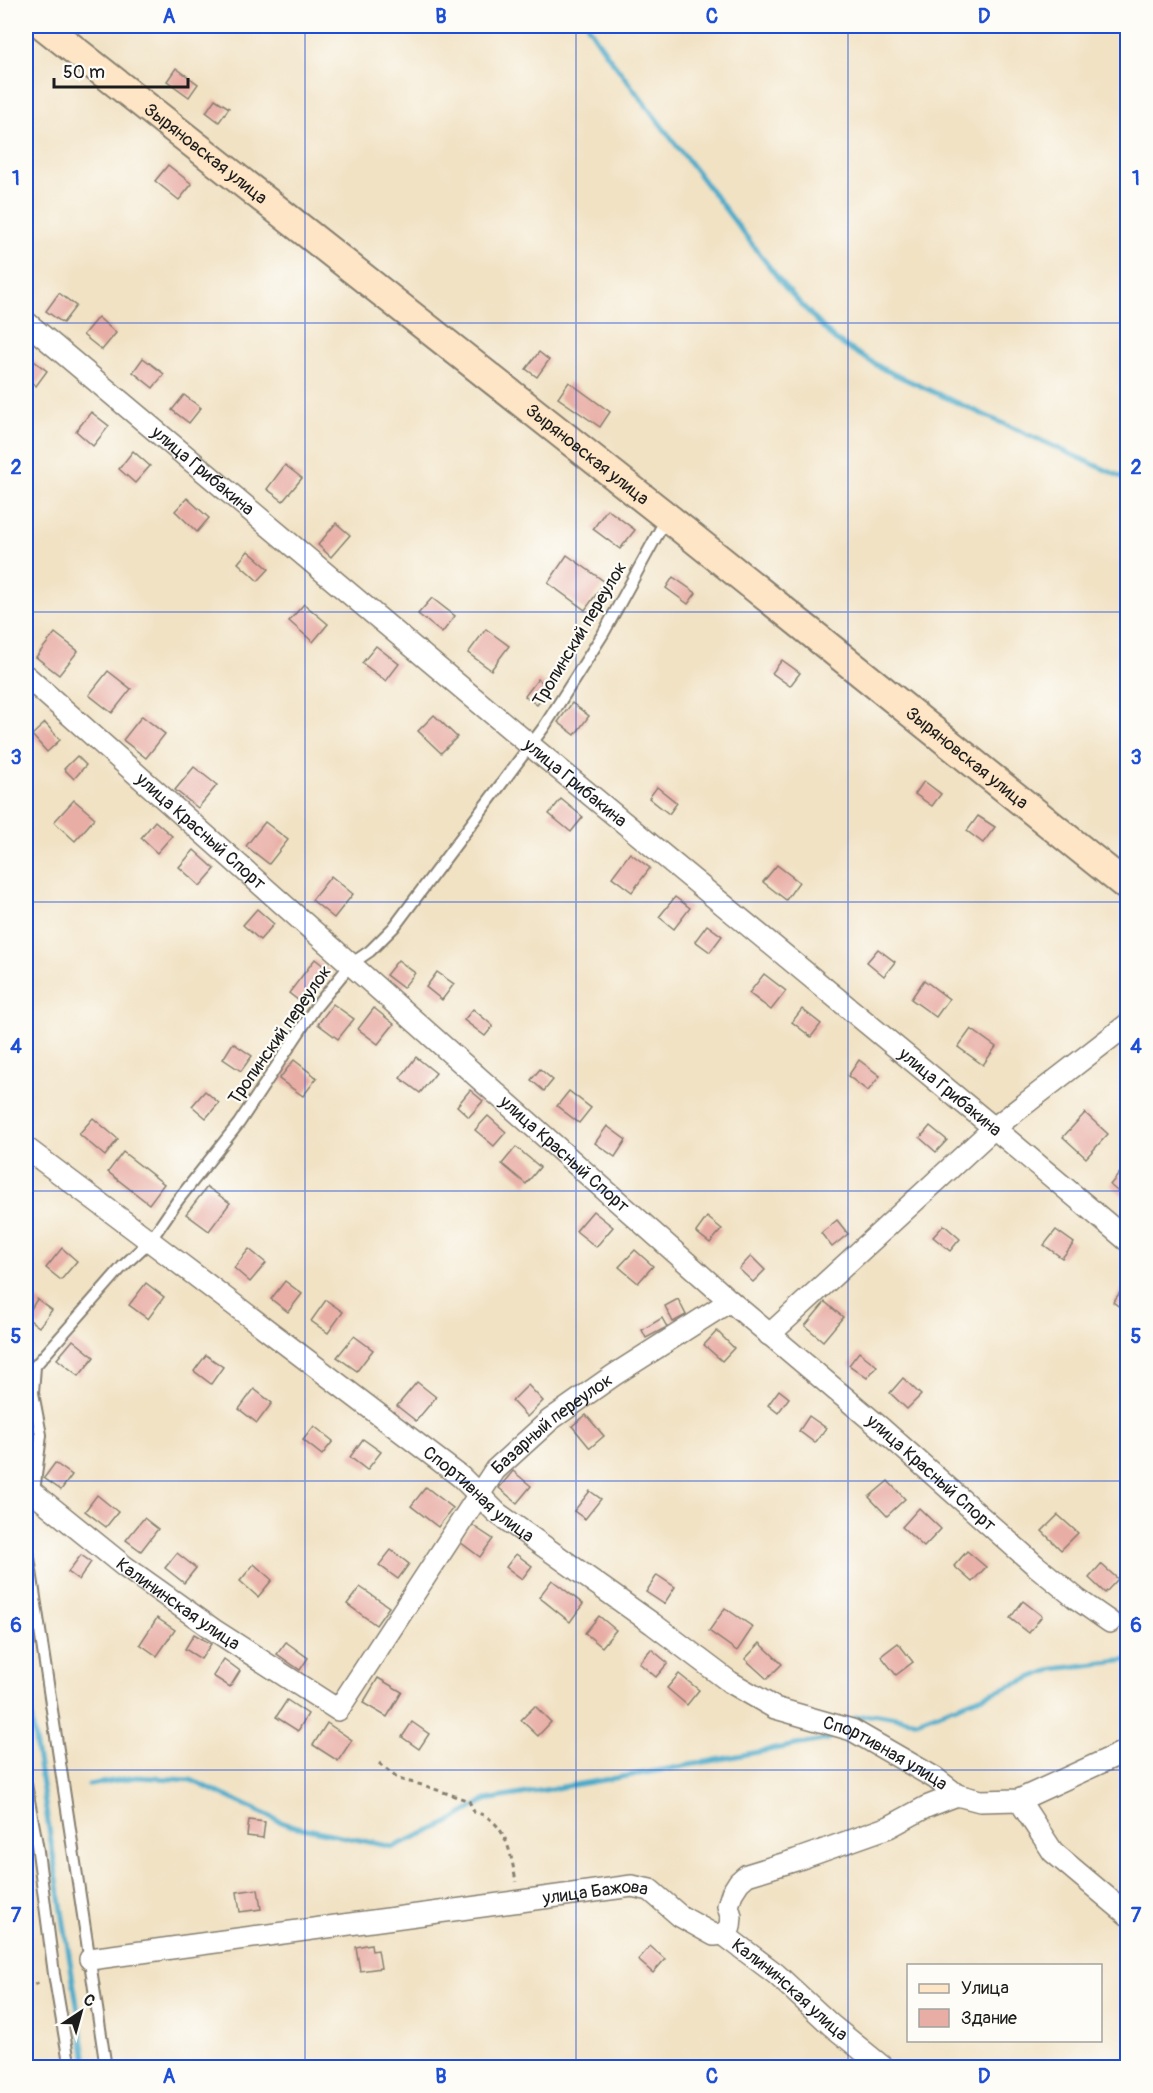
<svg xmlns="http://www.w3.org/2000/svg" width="1153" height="2093" font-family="Pangolin,sans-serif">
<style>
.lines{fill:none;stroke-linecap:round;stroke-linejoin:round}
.stream{stroke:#4aaac9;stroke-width:5}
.building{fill:#e8ada5}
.lane-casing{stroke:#867f70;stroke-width:14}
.street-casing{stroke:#867f70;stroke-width:24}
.secondary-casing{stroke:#867f70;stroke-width:32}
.path{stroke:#867f70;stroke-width:3;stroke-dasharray:4.5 4.5;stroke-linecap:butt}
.lane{stroke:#fff;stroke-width:10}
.street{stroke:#fff;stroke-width:21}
.secondary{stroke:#fde5c5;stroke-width:28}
.grid{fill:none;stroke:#1d4ed8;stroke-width:1.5;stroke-opacity:0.55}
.labels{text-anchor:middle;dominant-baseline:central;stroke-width:4.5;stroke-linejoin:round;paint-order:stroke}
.street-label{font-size:18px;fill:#1c1c1c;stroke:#fdfcf7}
.neatline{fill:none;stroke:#1d4ed8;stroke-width:2}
.grid-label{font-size:20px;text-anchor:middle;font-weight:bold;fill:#1d4ed8}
</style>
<rect width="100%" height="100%" fill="#fdfcf7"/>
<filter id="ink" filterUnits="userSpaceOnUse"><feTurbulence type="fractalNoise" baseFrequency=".0167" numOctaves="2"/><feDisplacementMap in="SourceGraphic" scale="12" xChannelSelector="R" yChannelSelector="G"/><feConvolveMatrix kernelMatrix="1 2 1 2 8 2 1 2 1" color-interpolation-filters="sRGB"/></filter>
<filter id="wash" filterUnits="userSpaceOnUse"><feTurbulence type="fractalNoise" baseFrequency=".008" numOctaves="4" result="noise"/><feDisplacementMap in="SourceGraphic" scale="24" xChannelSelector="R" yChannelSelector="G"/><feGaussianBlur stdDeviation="1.35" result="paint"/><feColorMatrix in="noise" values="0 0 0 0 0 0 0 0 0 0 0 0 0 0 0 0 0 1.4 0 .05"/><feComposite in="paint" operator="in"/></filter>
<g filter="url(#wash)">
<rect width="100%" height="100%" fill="#f1e2c4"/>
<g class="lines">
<!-- stream -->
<g class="stream">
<polyline points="588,26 606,53 784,286 835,340 885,370 1128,480"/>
<polyline points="26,1684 87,2068"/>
<polyline points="848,1723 856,1717 879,1714 917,1721 1054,1669 1128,1660"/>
<polyline points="89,1785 136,1777 191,1780 288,1825 393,1847 448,1823 486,1800 668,1769 828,1739 838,1731"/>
</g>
</g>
<g id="blocks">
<!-- building -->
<g class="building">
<polygon points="176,68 198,84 189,97 167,81"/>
<polygon points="215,99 229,108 219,122 206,112"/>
<polygon points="168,165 192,184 179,200 155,181"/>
<polygon points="59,293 76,306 63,323 46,311"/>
<polygon points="98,317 116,333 102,350 83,335"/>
<polygon points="539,352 549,360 537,377 526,369"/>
<polygon points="30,358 47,371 36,386 26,378 26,364"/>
<polygon points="143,358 164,374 153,388 133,372"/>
<polygon points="569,382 610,412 600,427 558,398"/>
<polygon points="184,395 201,408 189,423 172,410"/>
<polygon points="91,412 109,426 93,446 76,431"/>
<polygon points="133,451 150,466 135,483 119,469"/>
<polygon points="285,465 302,478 283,501 267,489"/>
<polygon points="187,498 209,518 197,532 175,511"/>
<polygon points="607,509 635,530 620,549 593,529"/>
<polygon points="336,523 350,535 331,557 318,545"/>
<polygon points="248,551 269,569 258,581 238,563"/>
<polygon points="567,555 605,582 585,610 548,583"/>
<polygon points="673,577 696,593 688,604 666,588"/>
<polygon points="432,598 455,616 442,633 418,614"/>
<polygon points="304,604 328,624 313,642 289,621"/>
<polygon points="486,629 509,646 491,670 468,653"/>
<polygon points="55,633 78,651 59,675 36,657"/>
<polygon points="376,646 399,664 386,681 362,663"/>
<polygon points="782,660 800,673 790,686 772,673"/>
<polygon points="108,671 131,689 112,713 89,695"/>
<polygon points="538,679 550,688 537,705 525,696"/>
<polygon points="572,703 589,716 575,735 558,722"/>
<polygon points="434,715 457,737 441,753 418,731"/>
<polygon points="142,716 165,734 146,758 123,740"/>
<polygon points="45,723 60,740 47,752 32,735"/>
<polygon points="77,756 86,765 74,779 64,769"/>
<polygon points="194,767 217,785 198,808 175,790"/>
<polygon points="924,781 941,794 932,806 915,794"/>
<polygon points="657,787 677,803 669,814 649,798"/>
<polygon points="561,799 583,817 571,832 549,814"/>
<polygon points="74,800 95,818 75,841 54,822"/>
<polygon points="978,816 995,827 983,843 967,831"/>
<polygon points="155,821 172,836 157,853 141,838"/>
<polygon points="265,822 288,840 269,864 246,846"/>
<polygon points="194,850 215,869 200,886 179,867"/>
<polygon points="630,853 650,868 632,892 612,877"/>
<polygon points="777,865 799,882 786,900 763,882"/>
<polygon points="331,876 353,894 334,918 312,900"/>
<polygon points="675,897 690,908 674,929 659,917"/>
<polygon points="257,909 274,924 260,940 243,925"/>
<polygon points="707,925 722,936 710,952 695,941"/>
<polygon points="878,949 895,962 884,976 867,962"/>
<polygon points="315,959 330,971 303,1004 289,993"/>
<polygon points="398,960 415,973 403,988 386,975"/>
<polygon points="437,972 454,984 442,1000 426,987"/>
<polygon points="764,974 786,991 771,1010 749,993"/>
<polygon points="924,980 949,999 936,1017 911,999"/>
<polygon points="333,1004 354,1019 338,1039 318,1024"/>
<polygon points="374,1008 394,1024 378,1044 358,1029"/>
<polygon points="473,1009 493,1026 485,1036 464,1020"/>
<polygon points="802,1009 821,1024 811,1037 792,1022"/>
<polygon points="971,1029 996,1047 983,1065 958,1047"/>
<polygon points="233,1043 252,1056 241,1071 223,1059"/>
<polygon points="416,1057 436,1073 420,1093 400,1078"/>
<polygon points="294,1060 317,1078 303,1096 279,1079"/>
<polygon points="859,1060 880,1076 868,1091 848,1076"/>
<polygon points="540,1069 553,1080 544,1091 531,1080"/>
<polygon points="470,1090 483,1101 469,1117 457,1106"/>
<polygon points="205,1091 219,1103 206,1118 192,1106"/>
<polygon points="569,1091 591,1108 579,1123 557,1106"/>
<polygon points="1085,1113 1108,1134 1086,1158 1063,1137"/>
<polygon points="488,1116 506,1132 494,1146 475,1130"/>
<polygon points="93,1118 118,1139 105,1156 79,1134"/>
<polygon points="607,1126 626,1140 615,1157 595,1143"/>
<polygon points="930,1126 947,1140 936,1152 920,1138"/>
<polygon points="516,1147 540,1167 526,1184 502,1164"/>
<polygon points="123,1152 164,1184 149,1204 108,1172"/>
<polygon points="1123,1169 1128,1172 1128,1200 1110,1185"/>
<polygon points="207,1187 230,1203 209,1231 186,1214"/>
<polygon points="593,1211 613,1227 596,1247 576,1231"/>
<polygon points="707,1217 722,1229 710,1243 696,1232"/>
<polygon points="837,1220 848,1234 832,1247 821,1233"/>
<polygon points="944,1225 960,1239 950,1251 933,1237"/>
<polygon points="1056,1230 1074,1243 1062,1258 1044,1245"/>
<polygon points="62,1248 77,1261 61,1280 46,1268"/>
<polygon points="249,1249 266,1263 250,1282 234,1268"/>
<polygon points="635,1250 653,1266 638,1283 619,1267"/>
<polygon points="751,1256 765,1270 753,1282 739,1269"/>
<polygon points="285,1281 302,1294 288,1312 271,1299"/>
<polygon points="146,1283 164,1297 148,1319 129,1305"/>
<polygon points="1124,1287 1128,1290 1128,1313 1113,1302"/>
<polygon points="37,1299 52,1310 39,1327 26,1317"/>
<polygon points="678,1299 686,1315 673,1322 665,1306"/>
<polygon points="326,1300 343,1312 328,1333 311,1321"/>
<polygon points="825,1302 843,1317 823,1341 805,1326"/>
<polygon points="662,1318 667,1327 646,1338 642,1330"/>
<polygon points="717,1331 734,1348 722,1361 704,1345"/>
<polygon points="354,1336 373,1350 357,1371 337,1357"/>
<polygon points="73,1340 94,1357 79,1376 57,1359"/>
<polygon points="859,1352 877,1366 867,1378 849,1365"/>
<polygon points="206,1355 223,1367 211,1384 194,1371"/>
<polygon points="903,1378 921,1395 907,1409 890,1393"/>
<polygon points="417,1382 436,1397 416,1421 397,1406"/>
<polygon points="528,1385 543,1401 527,1417 512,1401"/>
<polygon points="254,1389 272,1403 257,1423 239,1409"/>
<polygon points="779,1390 789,1398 778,1413 768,1405"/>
<polygon points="586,1415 604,1436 590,1448 572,1426"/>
<polygon points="809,1416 826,1428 815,1443 799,1431"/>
<polygon points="314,1426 333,1441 322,1455 303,1440"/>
<polygon points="363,1439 381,1452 367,1470 350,1457"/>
<polygon points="55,1463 72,1475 61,1490 44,1478"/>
<polygon points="513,1471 531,1486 517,1503 499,1488"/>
<polygon points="888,1481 905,1499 887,1516 869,1497"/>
<polygon points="426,1487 453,1508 438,1527 411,1506"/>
<polygon points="590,1491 601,1499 585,1519 574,1511"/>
<polygon points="97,1495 118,1512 106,1527 85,1511"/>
<polygon points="919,1508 941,1529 924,1547 902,1527"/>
<polygon points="1058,1515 1078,1533 1061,1550 1042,1531"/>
<polygon points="144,1518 158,1529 141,1551 126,1540"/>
<polygon points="472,1525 493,1539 480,1557 460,1542"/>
<polygon points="391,1550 409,1564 398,1579 379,1565"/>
<polygon points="967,1551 986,1567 972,1582 954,1566"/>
<polygon points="177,1553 196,1568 184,1583 165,1568"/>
<polygon points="516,1554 532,1566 522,1579 506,1567"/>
<polygon points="81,1555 91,1562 79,1580 68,1572"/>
<polygon points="254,1564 272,1580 258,1597 240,1581"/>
<polygon points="1101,1564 1118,1579 1105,1593 1089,1578"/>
<polygon points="657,1575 675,1587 664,1604 646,1592"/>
<polygon points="552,1580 583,1604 570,1622 539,1597"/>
<polygon points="360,1587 389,1607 376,1625 347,1604"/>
<polygon points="1023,1601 1042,1616 1029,1633 1010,1618"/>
<polygon points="725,1608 753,1627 737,1651 709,1631"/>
<polygon points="599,1616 616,1630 602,1647 585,1633"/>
<polygon points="157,1618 175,1630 157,1656 140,1644"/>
<polygon points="194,1634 211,1644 201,1659 185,1649"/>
<polygon points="286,1642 308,1658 300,1670 277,1654"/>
<polygon points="760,1643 782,1664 767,1679 745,1659"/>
<polygon points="898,1643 913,1662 896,1675 881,1656"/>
<polygon points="651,1649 668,1663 656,1677 639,1663"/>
<polygon points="224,1659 240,1671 230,1687 213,1676"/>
<polygon points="679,1674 699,1690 687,1705 667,1688"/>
<polygon points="378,1678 402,1692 387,1717 363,1703"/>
<polygon points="287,1700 308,1714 298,1731 276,1717"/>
<polygon points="535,1706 551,1722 538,1736 521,1720"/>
<polygon points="412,1722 429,1734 419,1749 402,1737"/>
<polygon points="327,1723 352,1740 338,1761 313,1745"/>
<polygon points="249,1820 265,1822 263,1838 247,1836"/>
<polygon points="258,1889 261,1909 240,1912 237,1892"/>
<polygon points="371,1944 372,1951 378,1950 381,1968 360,1971 356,1947"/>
<polygon points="650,1946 665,1959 653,1973 638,1960"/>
</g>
</g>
</g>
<g filter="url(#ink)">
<use href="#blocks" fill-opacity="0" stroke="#867f70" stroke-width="1.5"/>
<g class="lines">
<defs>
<g id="lane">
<polyline points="34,1492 41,1435 33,1393 35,1366 122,1267 150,1241 178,1200 239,1123 315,1008 351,964 370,951 394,927 544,727 603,634 667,517"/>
<polyline points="26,1538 106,2068"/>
<polyline points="26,1784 37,1844 54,1974 70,2068"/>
</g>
<g id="street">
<path id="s1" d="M26,322L531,746L994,1128L1128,1241"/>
<path id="s2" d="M26,676L730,1301L882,1429L1035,1565L1077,1599L1110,1622"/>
<path id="s3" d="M26,1148L150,1241L461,1477L497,1513L653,1624L730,1682L775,1708L852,1730L935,1778L957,1795"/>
<polyline points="769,1335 994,1128 1128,1024"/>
<path id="s4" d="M26,1487L124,1566L214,1630L338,1710L495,1470L550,1420L614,1375L730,1301"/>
<polyline points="1019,1800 1053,1852 1128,1915"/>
<path id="s5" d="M723,1934L776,1974L831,2025L884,2068"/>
<path id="s6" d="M90,1959L632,1886L650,1890L680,1916L714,1935L723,1934L730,1927L731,1916L728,1906L732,1893L739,1882L747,1875L796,1860L889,1827L926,1807L957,1795L980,1801L1019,1800L1128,1750"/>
</g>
<g id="secondary">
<path id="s7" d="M44,26L667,517L1128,887"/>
</g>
</defs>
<!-- lane casing -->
<use href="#lane" class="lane-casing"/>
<!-- street casing -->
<use href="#street" class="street-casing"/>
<!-- secondary casing -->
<use href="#secondary" class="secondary-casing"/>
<!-- path -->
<g class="path">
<path d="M379,1763L398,1779L426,1786L469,1801L474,1812C506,1819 511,1854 516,1882"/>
<polyline points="26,1988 41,1982"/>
</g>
<!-- lane -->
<use href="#lane" class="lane"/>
<!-- street -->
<use href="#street" class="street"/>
<!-- secondary -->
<use href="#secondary" class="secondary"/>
</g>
</g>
<!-- grid -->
<path class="grid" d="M305,26V2068M576,26V2068M848,26V2068M26,323H1128M26,612H1128M26,902H1128M26,1191H1128M26,1481H1128M26,1770H1128"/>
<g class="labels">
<!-- street labels -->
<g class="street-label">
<text stroke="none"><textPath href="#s7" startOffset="206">Зыряновская улица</textPath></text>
<text stroke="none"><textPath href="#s7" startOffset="692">Зыряновская улица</textPath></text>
<text stroke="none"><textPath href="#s1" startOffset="231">улица Грибакина</textPath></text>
<text transform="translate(580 634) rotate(-59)">Тропинский переулок</text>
<text stroke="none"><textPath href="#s7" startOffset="1178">Зыряновская улица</textPath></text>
<text stroke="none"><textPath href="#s1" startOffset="717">улица Грибакина</textPath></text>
<text stroke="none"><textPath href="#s2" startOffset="234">улица Красный Спорт</textPath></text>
<text transform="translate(280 1035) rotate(-55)">Тропинский переулок</text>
<text stroke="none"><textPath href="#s1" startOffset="1203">улица Грибакина</textPath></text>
<text stroke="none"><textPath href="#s2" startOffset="720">улица Красный Спорт</textPath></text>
<text stroke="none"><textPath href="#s4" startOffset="744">Базарный переулок</textPath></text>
<text stroke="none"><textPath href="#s2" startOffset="1206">улица Красный Спорт</textPath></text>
<text stroke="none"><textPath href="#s3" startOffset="570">Спортивная улица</textPath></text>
<text stroke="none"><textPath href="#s4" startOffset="192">Калининская улица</textPath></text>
<text stroke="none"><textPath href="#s3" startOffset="1056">Спортивная улица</textPath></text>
<text stroke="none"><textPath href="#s6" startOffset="510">улица Бажова</textPath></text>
<text stroke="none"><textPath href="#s5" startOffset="87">Калининская улица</textPath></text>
</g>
</g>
<!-- margin -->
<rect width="1153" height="2093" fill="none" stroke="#fdfcf7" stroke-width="66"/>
<!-- legend -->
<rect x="907" y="1964" width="195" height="78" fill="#fdfcf7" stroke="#a3a29f" stroke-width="1.5"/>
<rect x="919" y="1984" width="30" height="9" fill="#fde5c5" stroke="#a3a29f" stroke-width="1.5"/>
<text x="961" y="1994" font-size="18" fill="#1c1c1c">Улица</text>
<rect x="919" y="2009" width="30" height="18" fill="#e8ada5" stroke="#a3a29f" stroke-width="1.5"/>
<text x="961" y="2024" font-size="18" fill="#1c1c1c">Здание</text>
<!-- north arrow -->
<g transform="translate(81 2012) rotate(36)" stroke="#fdfcf7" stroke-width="4.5" paint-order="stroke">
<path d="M0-4.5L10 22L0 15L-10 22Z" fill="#1c1c1c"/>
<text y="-9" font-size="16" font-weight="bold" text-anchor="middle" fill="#1c1c1c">С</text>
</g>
<!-- scale -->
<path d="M54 78v9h134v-9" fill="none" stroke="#1c1c1c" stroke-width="3"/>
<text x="63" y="78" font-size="18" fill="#1c1c1c" stroke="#fdfcf7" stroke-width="4.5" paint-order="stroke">50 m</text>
<rect x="33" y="33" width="1087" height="2027" class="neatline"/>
<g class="grid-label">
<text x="169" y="23">A</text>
<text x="441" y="23">B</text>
<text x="712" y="23">C</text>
<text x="984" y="23">D</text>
<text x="16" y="185">1</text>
<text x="1136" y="185">1</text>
<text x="16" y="474">2</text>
<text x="1136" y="474">2</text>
<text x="16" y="764">3</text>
<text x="1136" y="764">3</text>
<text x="16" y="1053">4</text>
<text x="1136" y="1053">4</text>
<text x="16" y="1343">5</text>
<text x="1136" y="1343">5</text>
<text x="16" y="1632">6</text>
<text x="1136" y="1632">6</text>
<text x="16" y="1922">7</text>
<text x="1136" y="1922">7</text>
<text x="169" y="2083">A</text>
<text x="441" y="2083">B</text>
<text x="712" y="2083">C</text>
<text x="984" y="2083">D</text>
</g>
</svg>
